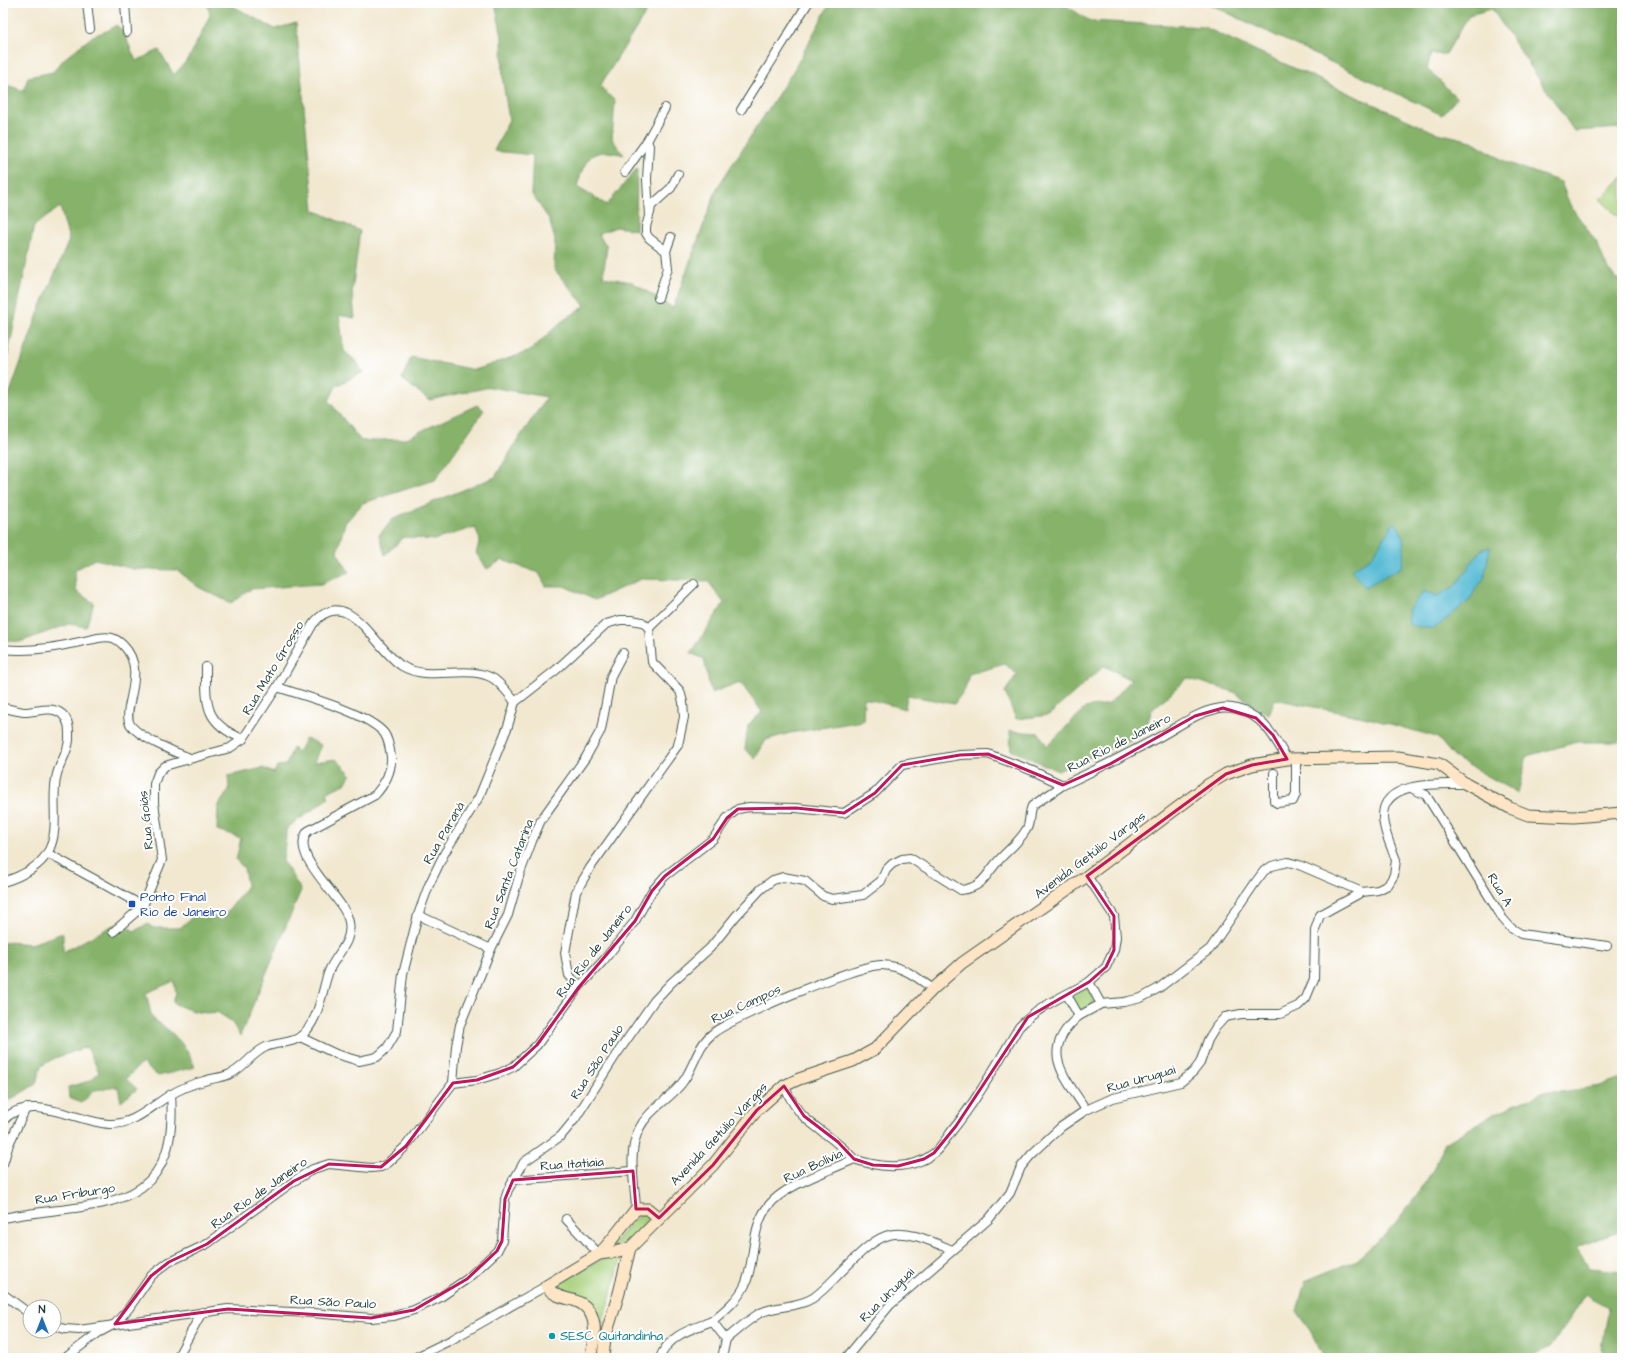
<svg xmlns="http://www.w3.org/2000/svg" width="1625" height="1361" font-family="'Architects Daughter',sans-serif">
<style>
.green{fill:#a8d07b;stroke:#648658}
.forest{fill:#86b26b;stroke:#527850}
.water{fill:#56bbd4;stroke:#3a7c84}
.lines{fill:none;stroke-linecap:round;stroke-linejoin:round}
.street-casing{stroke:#3f574b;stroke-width:10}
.secondary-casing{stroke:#3f574b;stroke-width:13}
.street{stroke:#fff;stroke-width:8}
.secondary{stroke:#fde5c5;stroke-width:11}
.marked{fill:none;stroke:#c2185b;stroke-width:3;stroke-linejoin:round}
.transit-dot{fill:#1a4fb4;stroke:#fff;stroke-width:1.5}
.culture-dot{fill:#0f9aa8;stroke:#fff;stroke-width:1.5}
.labels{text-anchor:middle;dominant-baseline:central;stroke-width:4;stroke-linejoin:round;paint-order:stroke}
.street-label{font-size:13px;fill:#1f3d34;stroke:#fff}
.transit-label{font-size:13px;fill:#164399;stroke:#fff;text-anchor:start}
.culture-label{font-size:13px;fill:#0d838f;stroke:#fff;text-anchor:start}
</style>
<rect width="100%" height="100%" fill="#fff"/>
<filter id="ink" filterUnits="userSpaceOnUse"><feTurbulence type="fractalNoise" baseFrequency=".025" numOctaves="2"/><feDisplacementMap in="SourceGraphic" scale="8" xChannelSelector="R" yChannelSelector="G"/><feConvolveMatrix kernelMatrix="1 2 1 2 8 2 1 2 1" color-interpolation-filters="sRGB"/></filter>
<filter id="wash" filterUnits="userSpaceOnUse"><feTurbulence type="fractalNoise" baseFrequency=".012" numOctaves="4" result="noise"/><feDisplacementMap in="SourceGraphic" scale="16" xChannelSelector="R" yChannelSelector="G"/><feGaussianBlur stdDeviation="0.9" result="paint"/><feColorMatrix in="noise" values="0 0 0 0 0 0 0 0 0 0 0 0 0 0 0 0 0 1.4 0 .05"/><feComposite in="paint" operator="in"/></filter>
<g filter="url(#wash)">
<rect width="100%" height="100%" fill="#f2e8d0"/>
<!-- green -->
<g class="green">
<polygon points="1622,177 1622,221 1600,199"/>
<path d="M1086,987L1092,994L1094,1002C1092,1006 1083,1011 1078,1010L1072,998L1073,995Z"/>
<path d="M643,1213L648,1215C649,1226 623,1246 613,1247L612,1245C621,1237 633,1217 643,1213Z"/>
<path d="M615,1256H619L621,1259L602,1325L600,1324C598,1303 577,1294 559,1292L557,1288L558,1284L600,1260Z"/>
</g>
<!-- forest -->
<g class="forest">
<polygon points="207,3 227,3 275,29 296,23 314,210 360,231 352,292 355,318 339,315 344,351 357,362 363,372 336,386 329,401 361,441 404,439 477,405 484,410 435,480 363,503 345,523 337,552 349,572 321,584 251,589 231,603 198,587 177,570 133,569 95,559 75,570 76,591 94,603 86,627 69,624 20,642 3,640 3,412 39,311 69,240 60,207 34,226 3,379 4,84 24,91 28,77 53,72 64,59 93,36 109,30 116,25 123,31 136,61 159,50 174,75 189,58 210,15"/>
<path d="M495,3H652L600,86L615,101L612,139L624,155C592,146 585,157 577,187L607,205L637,168L636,230L616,227L598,234L607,246L603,277L632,282L673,308L717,188L795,68L830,3H1062L1090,21L1204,27L1434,132L1472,141L1506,162L1561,182L1570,205L1597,243L1605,263L1615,278L1622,280V549L1616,555L1618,568L1622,569V737L1619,742H1577L1527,756L1518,793L1454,757L1437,737L1368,718L1275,699L1269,715L1234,692L1187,678L1151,711L1144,734L1058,771L1011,750L1010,731L1039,733L1047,746L1085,708L1109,704L1131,680L1104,666L1049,715L1016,719L1005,692L1017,674L1005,664L969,674L965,689L954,704L907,695L905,709L864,698L863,721L790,733L766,740L755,759L745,749L748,725L762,712L740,682L711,693L704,659L691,653L724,603L708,581L641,579L595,600L564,586H546L539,573L502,560L487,569L476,553L480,540L475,527L434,540L404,537L385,555L379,535L394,518L495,477L517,441L547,397L490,387L429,400L402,379L411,357L475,370L530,351L561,322L585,306L554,269L555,240L549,219L531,193L533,155L494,151L509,120L503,82L502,37Z"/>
<polygon points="1207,3 1622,3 1622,128 1574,131 1492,9 1469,15 1446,54 1431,54 1427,69 1457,98 1442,115"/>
<path d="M306,738L321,745L314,762L336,759L351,774L345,784L327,792L329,798L287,828L283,861L301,890L240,1036L231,1021L217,1012C201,1015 188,1010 173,1003L176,993L174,981L146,993L152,1018C174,1033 184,1042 195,1067L158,1076L142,1063L126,1079L137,1089L121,1102L118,1087L95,1090L81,1103L69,1098L68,1087L90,1081L99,1072L87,1047L55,1058L41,1066L36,1084L3,1104V943L7,942L31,944L63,933V952L112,926L124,924L134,931L148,924L153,928H180L193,916L204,911L221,921L247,886L244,868L236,860L241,838L217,830L218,806L229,790L228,776L263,768L274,773L277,766L286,765L293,748L298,752Z"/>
<polygon points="1622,1078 1622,1231 1576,1247 1589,1268 1622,1271 1622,1358 1604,1358 1602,1347 1609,1307 1585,1294 1551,1347 1526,1358 1324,1358 1311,1332 1297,1312 1305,1281 1356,1260 1388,1232 1418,1194 1434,1168 1445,1143 1494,1114 1544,1092 1561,1092 1600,1086"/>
</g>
<!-- water -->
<g class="water">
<path d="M1394,522C1407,535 1404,550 1402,567L1365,587L1351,570L1371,558Z"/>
<polygon points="1490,547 1484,579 1476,588 1470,600 1434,629 1409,625 1408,610 1424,591 1437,596 1455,586 1481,550"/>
</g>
</g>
<g filter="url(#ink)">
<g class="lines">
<defs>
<g id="street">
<polyline points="87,3 90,29"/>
<polyline points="125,3 127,32"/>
<polyline points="741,110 808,3"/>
<polyline points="647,141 649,146 647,179 649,216 646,227 646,233 649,238 666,251"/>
<polyline points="625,172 647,141 665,108"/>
<polyline points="650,213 651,206 671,188 678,174"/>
<polyline points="658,298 668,268 666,251 671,237"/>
<polyline points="649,628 694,584"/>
<path d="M3,649C36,653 66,645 98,638C109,636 115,637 123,645C149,671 121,708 130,724C138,737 176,753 190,758"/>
<path d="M206,667C206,704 204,723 243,739"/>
<path d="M3,708C10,709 17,711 24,712C37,712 51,705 62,714C70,721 69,731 69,740C68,752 60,763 57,774C50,799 61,828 48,852C39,868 19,877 3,882"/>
<polyline points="1274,773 1274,801 1277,803 1293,801 1296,794 1296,759"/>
<polyline points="1413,789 1426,795 1503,919 1511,928 1521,934 1607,946"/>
<polyline points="47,853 143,906"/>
<polyline points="1087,876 1114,916 1116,937 1114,950 1106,967 1089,982"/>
<polyline points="418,915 491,949"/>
<path d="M113,932L143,906L162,860L154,803V784L158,773L165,766L175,763L230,748L243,739L277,687L313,624C348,581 377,652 402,666C430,683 468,663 494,679C502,685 509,694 515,702"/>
<path d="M1101,1004L1124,1002L1141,998L1159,988L1210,949L1255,883L1264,871L1272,866L1288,862L1299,865L1362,892L1378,890L1388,885L1394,875L1396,860C1391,846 1383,830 1383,816C1383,780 1441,784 1466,784"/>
<path d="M1079,1016C1038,1051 1064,1075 1086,1110"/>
<polyline points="300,1037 336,1054 359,1061 377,1057 387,1048 397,1031 403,974 418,915 429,885 444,854 479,797 508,726 515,702 556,670 606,624 620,620 632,620 642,622 649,628 652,662 680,691 683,702 684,717 678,745 590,868 576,892 565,953 569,975 579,987"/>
<polyline points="453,1083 456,1046 460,1025 491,949 508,915 520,873 532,841 541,820 586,757 601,730 611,676 623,653"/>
<path d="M784,1086C789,1097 795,1108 804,1117C821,1132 839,1142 854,1159"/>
<path d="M3,1121C28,1091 77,1122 109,1124C134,1125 150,1107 170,1095C180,1089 192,1084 204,1081C212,1078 222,1078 230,1074C244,1068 252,1053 266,1047C276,1042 291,1044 300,1037C320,1021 321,992 329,971C336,954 353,942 349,922C345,897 287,856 308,831L375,795C385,784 392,772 391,757C390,749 389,740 384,733C366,712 304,696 277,687"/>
<polyline points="3,1164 9,1144 26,1108"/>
<polyline points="513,1180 633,1171"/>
<path d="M636,1209C635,1182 627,1155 639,1129C649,1109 669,1100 682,1083C694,1068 697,1046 712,1034C730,1018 859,964 882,965C903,966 917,977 933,989"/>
<path d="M3,1218C92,1200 180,1221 171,1094"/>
<polyline points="566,1219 599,1254"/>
<polyline points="3,1294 30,1314"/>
<path d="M712,1321C724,1311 738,1300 745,1285C756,1260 750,1227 769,1205C786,1184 830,1171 854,1159C879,1168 912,1171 934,1153C940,1148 946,1139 951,1132C977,1100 998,1062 1019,1027C1039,1006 1064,996 1089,982L1101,1004L1079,1016L1067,995"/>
<path d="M54,1326L65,1329L79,1330L228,1309L313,1313L371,1318L394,1316L414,1310L439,1298L467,1279L497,1251L502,1241L505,1199L508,1190L524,1162L561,1136L575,1119L614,1058L654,1001L671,983L710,948L736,916L761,889L773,880L783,877L805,881L823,896L832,899L863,895L881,881L886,870L892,864L902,859L910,858L961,890C984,887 985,875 999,860C1008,850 1019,842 1026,830C1031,823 1028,814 1032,806L1063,785"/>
<path d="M65,1358L98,1333L115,1324L129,1308L151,1276L169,1262L207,1244L294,1181L313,1169L329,1164L371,1168L381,1167L388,1163L406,1146L453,1083L477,1080L500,1073L513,1067L537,1045L579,987L604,960L635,921L652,891L665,876L713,839L727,818L738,809L749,807L796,808L844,813L875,793L902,765L960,755L988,754L1033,771L1063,785C1097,770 1129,753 1161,736C1179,726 1196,713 1216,709C1226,706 1239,709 1248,713C1267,722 1277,742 1287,759"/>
<polyline points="177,1358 202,1312"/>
<polyline points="414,1358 451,1340 546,1286"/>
<path d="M660,1358C668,1335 692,1329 712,1321L726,1339C737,1330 748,1320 760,1313C777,1305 797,1308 813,1298C823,1291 832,1281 840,1273C885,1227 893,1224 952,1250"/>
<polyline points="722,1358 726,1339"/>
<polyline points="846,1358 890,1305 989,1219 1010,1193 1021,1167 1031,1155 1061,1127 1086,1110 1113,1098 1181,1082 1193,1072 1200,1063 1208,1040 1216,1027 1225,1017 1241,1014 1280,1014 1298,1006 1306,998 1314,979 1315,930 1320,915 1362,892"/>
</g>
<g id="secondary">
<polyline points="599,1254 615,1252 630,1248 713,1165 757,1110 784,1086 799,1079 853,1061 875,1049 933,989 962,963 1087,876 1209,784 1226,774 1252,765 1287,759 1398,757 1439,764 1466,784 1510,808 1528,815 1574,817 1622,813"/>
<path d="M590,1358C596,1336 600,1308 573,1300C561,1297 554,1296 546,1286L599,1254L609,1243L636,1209H648L659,1218"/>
<polyline points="603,1358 605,1338 619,1293 630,1248"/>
</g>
</defs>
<!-- street casing -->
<use href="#street" class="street-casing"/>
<!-- secondary casing -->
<use href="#secondary" class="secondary-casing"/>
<!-- street -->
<use href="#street" class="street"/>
<!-- secondary -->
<use href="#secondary" class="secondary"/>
</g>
</g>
<!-- marked area -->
<path class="marked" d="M1223,708L1256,718L1273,735L1287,759L1252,765L1226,774L1087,876L1114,916V950L1106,967L1089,982L1028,1017L956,1126L934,1153L924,1159L898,1166L873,1165L854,1159L838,1142L804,1116L784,1086L757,1110L713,1165L659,1218L648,1209H636L633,1171L513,1180L505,1199L502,1241L497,1251L467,1279L414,1310L371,1318L228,1309L115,1324L151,1276L169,1262L207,1244L294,1181L329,1164L381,1167L406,1146L453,1083L477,1080L513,1067L537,1045L579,987L635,921L652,891L665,876L713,839L727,818L738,809L796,808L844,813L875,793L902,765L960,755L988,754L1063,785L1110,764L1195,716Z"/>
<!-- markers -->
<rect class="transit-dot" x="128" y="900" width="8" height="8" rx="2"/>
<circle class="culture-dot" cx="552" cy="1336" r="4"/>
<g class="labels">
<!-- street labels -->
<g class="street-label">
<text transform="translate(273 668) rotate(-59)">Rua Mato Grosso</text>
<text transform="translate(1119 743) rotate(-27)">Rua Rio de Janeiro</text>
<text transform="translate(146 820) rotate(-96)">Rua Goiás</text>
<text transform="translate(444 833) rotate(-60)">Rua Paraná</text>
<text transform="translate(1090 855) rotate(-37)">Avenida Getúlio Vargas</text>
<text transform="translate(509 874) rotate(-69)">Rua Santa Catarina</text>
<text transform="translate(1500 890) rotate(59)">Rua A</text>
<text transform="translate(594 951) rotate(-52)">Rua Rio de Janeiro</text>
<text transform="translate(746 1004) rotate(-25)">Rua Campos</text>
<text transform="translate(597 1062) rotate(-57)">Rua São Paulo</text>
<text transform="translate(1141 1079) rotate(-16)">Rua Uruguai</text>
<text transform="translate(719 1134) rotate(-47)">Avenida Getúlio Vargas</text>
<text transform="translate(572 1164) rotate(-4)">Rua Itatiaia</text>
<text transform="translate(813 1166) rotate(-25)">Rua Bolívia</text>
<text transform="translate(259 1193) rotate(-35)">Rua Rio de Janeiro</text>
<text transform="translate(75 1194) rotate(-9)">Rua Friburgo</text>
<text transform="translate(887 1295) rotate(-45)">Rua Uruguai</text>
<text transform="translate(333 1302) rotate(3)">Rua São Paulo</text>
</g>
<!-- transit labels -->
<g class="transit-label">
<text x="140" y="897">Ponto Final<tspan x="140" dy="15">Rio de Janeiro</tspan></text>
</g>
<!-- culture labels -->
<g class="culture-label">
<text x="560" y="1336">SESC Quitandinha</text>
</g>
</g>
<!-- margin -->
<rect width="1625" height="1361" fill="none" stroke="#fff" stroke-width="16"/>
<!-- north arrow -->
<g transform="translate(42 1319)"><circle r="19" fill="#ffffff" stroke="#a5b1ae"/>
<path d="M0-3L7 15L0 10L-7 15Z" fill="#1f6fb2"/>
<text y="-6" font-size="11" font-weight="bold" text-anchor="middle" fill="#1f3d34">N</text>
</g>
</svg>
